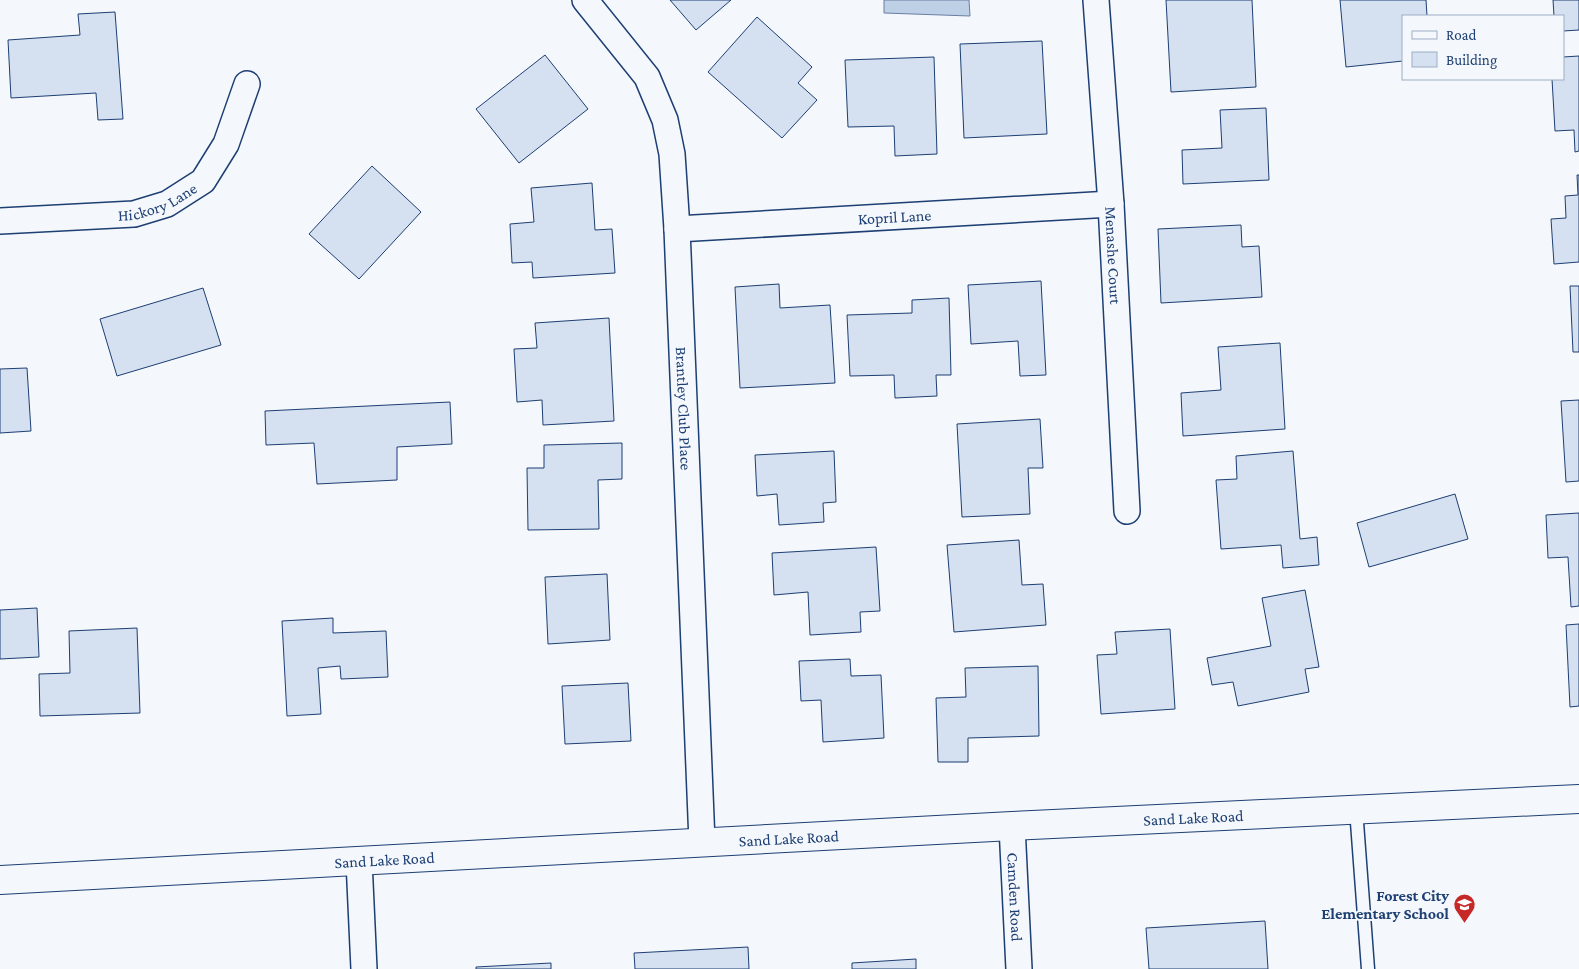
<svg xmlns="http://www.w3.org/2000/svg" width="1579" height="969" font-family="'Crimson Pro',serif">
<style>
.water{fill:#bed0e5;stroke:#687fa3}
.building{fill:#d5e0f0;stroke:#1d3f73}
.lines{fill:none;stroke-linecap:round;stroke-linejoin:round}
.service-casing{stroke:#1d3f73;stroke-width:15}
.minor-casing{stroke:#1d3f73;stroke-width:28}
.tertiary-casing{stroke:#1d3f73;stroke-width:30}
.service{stroke:#f4f7fb;stroke-width:12}
.minor{stroke:#f4f7fb;stroke-width:25}
.tertiary{stroke:#f4f7fb;stroke-width:28}
.labels{text-anchor:middle;dominant-baseline:central;stroke-width:4;stroke-linejoin:round;paint-order:stroke}
.street-label{font-size:16px;fill:#1d3f73;stroke:#f4f7fb}
.poi-label{font-size:16px;font-weight:bold;fill:#1d3f73;stroke:#f4f7fb;text-anchor:end}
</style>
<rect width="100%" height="100%" fill="#f4f7fb"/>
<!-- water -->
<polygon class="water" points="884,0 969,0 970,16 884,13"/>
<!-- building -->
<g class="building">
<polygon points="670,0 731,0 696,30"/>
<polygon points="1166,0 1252,0 1256,87 1171,92"/>
<polygon points="1340,0 1426,0 1427,16 1403,16 1403,61 1346,67"/>
<polygon points="1553,0 1579,0 1579,30 1563,31 1563,16 1554,16"/>
<polygon points="115,12 123,119 98,120 96,93 11,98 8,40 80,35 78,14"/>
<polygon points="757,17 812,67 798,83 817,100 782,138 708,72"/>
<polygon points="1042,41 1047,134 964,138 960,44"/>
<polygon points="545,55 588,109 519,163 476,109"/>
<polygon points="1579,56 1579,151 1575,152 1574,130 1555,131 1552,79 1563,79 1563,57"/>
<polygon points="934,57 937,154 895,156 894,126 848,127 845,60"/>
<polygon points="1266,108 1269,180 1183,184 1182,150 1222,148 1220,110"/>
<polygon points="372,166 421,212 359,279 309,234"/>
<polygon points="1577,175 1579,175 1579,262 1554,264 1551,219 1566,218 1565,196 1578,195"/>
<polygon points="592,183 595,230 612,229 615,273 533,278 532,262 512,263 510,224 534,222 531,188"/>
<polygon points="1241,225 1242,247 1259,246 1262,297 1161,303 1158,229"/>
<polygon points="1041,281 1046,375 1020,376 1018,341 971,344 968,285"/>
<polygon points="779,284 780,308 830,305 835,383 740,388 735,287"/>
<polygon points="1570,286 1579,286 1579,352 1573,352"/>
<polygon points="203,288 221,345 117,376 100,319"/>
<polygon points="949,298 951,375 936,375 937,396 895,398 894,375 850,376 847,315 912,313 912,300"/>
<polygon points="609,318 614,421 543,425 542,400 517,402 514,349 537,348 535,323"/>
<polygon points="1280,343 1285,429 1183,436 1181,393 1221,390 1218,347"/>
<polygon points="27,368 31,431 0,433 0,369"/>
<polygon points="1579,400 1579,481 1566,482 1561,401"/>
<polygon points="450,402 452,444 397,447 397,480 317,484 314,443 266,445 265,411"/>
<polygon points="1040,419 1043,468 1028,468 1030,514 962,517 957,424"/>
<polygon points="622,443 622,479 598,480 599,529 528,530 527,468 544,468 544,445"/>
<polygon points="834,451 836,502 823,503 824,522 779,525 777,494 757,496 755,455"/>
<polygon points="1293,451 1300,539 1317,537 1319,565 1283,568 1281,545 1221,549 1216,480 1237,479 1236,456"/>
<polygon points="1455,494 1468,539 1369,567 1357,523"/>
<polygon points="1579,513 1579,606 1571,607 1568,557 1548,558 1546,515"/>
<polygon points="1019,540 1022,585 1043,584 1046,625 954,632 947,545"/>
<polygon points="876,547 880,611 860,612 861,632 810,635 808,592 774,595 772,553"/>
<polygon points="607,574 610,640 548,644 545,577"/>
<polygon points="1305,590 1319,667 1305,669 1309,692 1238,706 1233,682 1212,685 1207,658 1271,646 1262,598"/>
<polygon points="37,608 39,657 0,659 0,610"/>
<polygon points="333,618 333,633 386,631 388,677 341,679 340,666 318,668 321,714 287,716 282,621"/>
<polygon points="1579,624 1579,706 1570,707 1566,625"/>
<polygon points="137,628 140,713 40,716 39,674 70,673 69,631"/>
<polygon points="1170,629 1175,709 1101,714 1097,655 1117,654 1115,632"/>
<polygon points="850,659 851,676 881,675 884,738 823,742 821,700 801,701 799,661"/>
<polygon points="1038,666 1039,736 968,738 968,762 938,762 936,698 966,697 965,668"/>
<polygon points="628,683 631,741 565,744 562,686"/>
<polygon points="1265,921 1268,969 1149,969 1146,928"/>
<polygon points="748,947 749,969 635,969 634,953"/>
<polygon points="916,959 916,969 852,969 852,963"/>
<polygon points="551,963 551,969 476,969 476,967"/>
</g>
<g class="lines">
<defs>
<polyline id="service" points="1356,809 1368,969"/>
<g id="minor">
<path id="s1" d="M585,0L647,77L665,120L672,154L677,229L702,842"/>
<path id="s2" d="M1096,0L1111,204L1127,511"/>
<path id="s3" d="M0,221L134,214L167,204L203,181L226,144L247,84"/>
<path id="s4" d="M677,229L1111,204"/>
<path id="s5" d="M1012,826L1019,969"/>
<polyline points="359,861 364,969"/>
</g>
<g id="tertiary">
<path id="s6" d="M0,880L1012,826L1579,799"/>
</g>
</defs>
<!-- service casing -->
<use href="#service" class="service-casing"/>
<!-- minor casing -->
<use href="#minor" class="minor-casing"/>
<!-- tertiary casing -->
<use href="#tertiary" class="tertiary-casing"/>
<!-- service -->
<use href="#service" class="service"/>
<!-- minor -->
<use href="#minor" class="minor"/>
<!-- tertiary -->
<use href="#tertiary" class="tertiary"/>
</g>
<!-- icons -->
<defs>
<symbol id="school-pin" viewBox="-11 -11 22 30"><path d="M0 17L-7.5 6A9.5 9.5 0 1 1 7.5 6Z" fill="#c62828" stroke="#f4f7fb"/><path d="M0-5L7-2L0 1L-7-2ZM-4 1L0 2.5L4 1V4Q0 6-4 4Z" fill="#fff"/></symbol>
</defs>
<g fill-rule="evenodd">
<use href="#school-pin" x="1452" y="892" width="25" height="34"/>
</g>
<g class="labels">
<!-- street labels -->
<g class="street-label">
<text stroke="none"><textPath href="#s3" startOffset="160">Hickory Lane</textPath></text>
<text stroke="none"><textPath href="#s4" startOffset="218">Kopril Lane</textPath></text>
<text stroke="none"><textPath href="#s2" startOffset="256">Menashe Court</textPath></text>
<text stroke="none"><textPath href="#s1" startOffset="435">Brantley Club Place</textPath></text>
<text stroke="none"><textPath href="#s6" startOffset="1195">Sand Lake Road</textPath></text>
<text stroke="none"><textPath href="#s6" startOffset="790">Sand Lake Road</textPath></text>
<text stroke="none"><textPath href="#s6" startOffset="385">Sand Lake Road</textPath></text>
<text stroke="none"><textPath href="#s5" startOffset="71">Camden Road</textPath></text>
</g>
<!-- poi labels -->
<g class="poi-label">
<text x="1449" y="895">Forest City<tspan x="1449" dy="18">Elementary School</tspan></text>
</g>
</g>
<!-- legend -->
<rect x="1402" y="15" width="162" height="65" fill="#f4f7fb" stroke="#9eadc5"/>
<rect x="1412" y="31" width="25" height="8" fill="#f4f7fb" stroke="#9eadc5"/>
<text x="1446" y="40" font-size="15" fill="#1d3f73">Road</text>
<rect x="1412" y="52" width="25" height="15" fill="#d5e0f0" stroke="#9eadc5"/>
<text x="1446" y="65" font-size="15" fill="#1d3f73">Building</text>
</svg>
